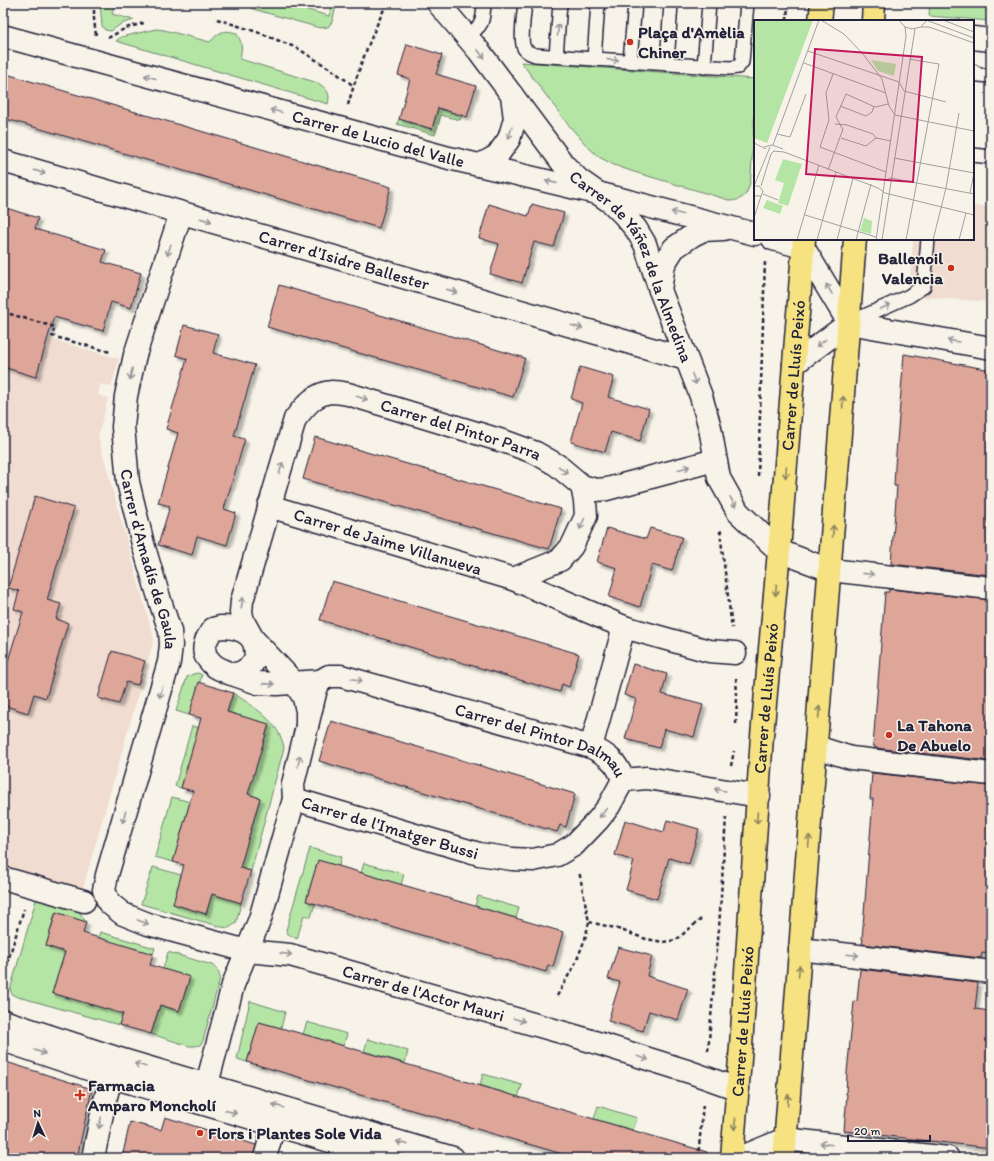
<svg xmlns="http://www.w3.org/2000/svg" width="994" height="1161" font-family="Itim,sans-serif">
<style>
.built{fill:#f0dcd0}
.green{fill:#b5e5a4;stroke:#6c8470}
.building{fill:#dea599;stroke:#22223b;filter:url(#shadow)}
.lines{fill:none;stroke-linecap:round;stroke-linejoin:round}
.lane-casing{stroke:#22223b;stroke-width:16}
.street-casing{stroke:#22223b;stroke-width:25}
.primary-casing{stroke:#22223b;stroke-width:25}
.path{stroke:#22223b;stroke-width:2.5;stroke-dasharray:4 3;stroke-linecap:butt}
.lane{stroke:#f7f3e8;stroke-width:13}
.street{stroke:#f7f3e8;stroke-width:22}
.primary{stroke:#f6e281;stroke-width:22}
.oneway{stroke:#97959a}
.oneway2{stroke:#8c825e}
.poi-dot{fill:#c8321e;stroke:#f7f3e8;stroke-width:1.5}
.labels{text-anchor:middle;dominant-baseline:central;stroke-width:3;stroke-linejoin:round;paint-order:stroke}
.poi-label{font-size:17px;font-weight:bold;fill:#22223b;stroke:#f7f3e8;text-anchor:start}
.street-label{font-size:17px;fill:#22223b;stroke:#f7f3e8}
.inset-road{fill:none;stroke:#a29fa3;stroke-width:1}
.view{fill:#c2185b;fill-opacity:0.15;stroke:#c2185b;stroke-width:2}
.inset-edge{fill:none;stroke:#22223b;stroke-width:2}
</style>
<defs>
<filter id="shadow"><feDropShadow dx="3.5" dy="3.5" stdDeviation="1" flood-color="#0004"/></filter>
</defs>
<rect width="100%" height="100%" fill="#f7f3e8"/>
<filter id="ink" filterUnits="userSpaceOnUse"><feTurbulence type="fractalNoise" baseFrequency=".025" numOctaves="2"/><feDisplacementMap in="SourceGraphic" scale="8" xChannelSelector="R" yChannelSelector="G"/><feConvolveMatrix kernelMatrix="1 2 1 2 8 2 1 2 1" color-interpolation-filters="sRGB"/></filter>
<g filter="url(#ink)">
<!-- built -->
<g class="built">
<polygon points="973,206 991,207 991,302 909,296 913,239 973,239"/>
<polygon points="3,315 50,329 48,338 119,359 111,387 100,384 98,395 108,398 98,437 154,639 81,895 3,873"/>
</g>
<!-- green -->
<g class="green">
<polygon points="100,3 115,3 112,14 134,20 121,24 111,31 105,30 102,26"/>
<polygon points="246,3 298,3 297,7 329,16 333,3 337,3 332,22 328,27 320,28 253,9 247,5"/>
<polygon points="930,3 962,3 991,5 991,21 929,16"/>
<path d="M156,29L164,30L210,42C219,32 223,29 236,33C243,43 242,47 240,59L318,83C327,89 331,93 328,104L116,41L121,37Z"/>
<path d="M521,62L755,79C755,106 754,132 752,158C751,168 752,180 748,189C746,197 739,200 732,201L631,171L614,165L599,157L587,146L566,122Z"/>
<polygon points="438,108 462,115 460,120 441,115 435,135 397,124 399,119 432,129"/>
<polygon points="198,673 202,675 189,715 176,711 187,677 193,674"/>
<path d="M233,693C253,706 280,722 284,748L251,871L210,859L251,830L260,798L219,786L230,748L259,756L269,725L227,712Z"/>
<polygon points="192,726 199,728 181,788 175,786"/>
<polygon points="172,797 190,802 173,862 155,857"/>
<polygon points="310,848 341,857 339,866 318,861 306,901 315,904 311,917 304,915 297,939 288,934 286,930"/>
<polygon points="364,863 404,874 401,885 361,873"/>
<polygon points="153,867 181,875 173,904 206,914 212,894 241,903 236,923 229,928 222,927 141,904"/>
<polygon points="38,893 79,910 81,915 86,922 55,913 46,946 65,952 53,993 132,984 119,1025 15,996 12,994 10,990"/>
<polygon points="478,896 519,908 516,918 475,906"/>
<polygon points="100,932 155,948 153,954 98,938"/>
<path d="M168,952L212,965C217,969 219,972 220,978L203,1041L200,1045L195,1046H189L151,1034L160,1005L179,1011L190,977L163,969Z"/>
<polygon points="250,1001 285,1012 281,1028 259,1022 247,1062 237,1059"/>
<polygon points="307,1022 347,1034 343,1046 303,1034"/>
<polygon points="368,1039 408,1051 405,1063 364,1051"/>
<polygon points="483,1074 522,1085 518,1097 480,1085"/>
<polygon points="598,1106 637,1118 633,1130 594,1119"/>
</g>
<!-- building -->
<g class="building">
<polygon points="407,44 442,55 436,74 476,86 467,117 438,108 432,129 399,119 410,79 398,75"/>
<polygon points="3,73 391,187 379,228 3,118"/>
<polygon points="489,204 528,216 532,204 564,213 554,247 534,242 522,283 490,274 499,244 479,238"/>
<polygon points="3,207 38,218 35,229 106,250 102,262 141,273 131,308 111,302 103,331 54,317 36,377 3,367"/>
<polygon points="279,285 525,358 513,397 267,327"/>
<polygon points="184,325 218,334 213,353 255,365 234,436 245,439 224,509 236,513 227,545 197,536 192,555 158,545 170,506 158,503 178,433 166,429 187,359 176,355"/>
<polygon points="904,354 991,370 991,575 891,564 897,486 894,486 895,466"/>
<polygon points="580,367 614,377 608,397 649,409 640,441 611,432 605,452 571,442 582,403 571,399"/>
<polygon points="315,437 561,509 549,549 303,479"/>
<polygon points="35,496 74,508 47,600 61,604 56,619 68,623 46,698 34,694 28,713 3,705 3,677 23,612 14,609 19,591 8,588"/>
<polygon points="607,528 646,539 650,528 682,537 672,571 652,565 640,607 609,597 617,568 597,562"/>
<polygon points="332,581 579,654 569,687 562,684 560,692 320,620"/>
<polygon points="889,589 991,600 991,761 875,748 875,746 873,746 885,592 889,592"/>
<polygon points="112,651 145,661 138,685 126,682 119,704 98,698"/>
<polygon points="633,664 667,674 662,694 703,705 694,737 664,729 659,748 625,739 636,699 624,695"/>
<polygon points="199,682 233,693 227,712 269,724 248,794 260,798 240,868 251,871 241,903 212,894 206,914 173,904 184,865 173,862 193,791 181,788 201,718 189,715"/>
<polygon points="331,721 575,794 566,827 560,825 557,832 319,761"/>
<polygon points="872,773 991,786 991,954 982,953 981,958 862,944 863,939 862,939 873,799 870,799"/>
<polygon points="625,820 664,832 667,820 699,829 689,864 669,858 657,899 626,890 634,861 615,855"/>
<polygon points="318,860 563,932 553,967 548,965 546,972 306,901"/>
<polygon points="56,912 86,922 83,933 153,954 150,965 190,977 179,1011 160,1005 151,1034 119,1025 123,1014 52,993 65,952 46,946"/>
<polygon points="618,947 652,956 647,976 688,989 678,1020 649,1011 643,1031 608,1021 620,982 608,979"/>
<polygon points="860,969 978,983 975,1009 991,1011 991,1148 844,1131 847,1094 846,1094 847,1072 854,1002 857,1001"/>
<polygon points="259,1022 303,1034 707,1152 707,1158 576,1158 247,1062"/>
<polygon points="3,1061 92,1089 77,1158 3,1158"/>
<polygon points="165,1117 256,1145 253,1158 122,1158 130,1122 161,1130"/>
</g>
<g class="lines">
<defs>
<g id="lane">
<path d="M525,3C524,13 520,41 524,48C527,53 531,53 535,55L730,68L738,67L742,62L747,3"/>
<path d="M466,36C483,26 483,22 484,3"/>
<polyline points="556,56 560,3"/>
<polyline points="594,59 598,3"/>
<polyline points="630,61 635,3"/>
<polyline points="667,64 671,3"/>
<polyline points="704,67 709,3"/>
<polyline points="973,71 979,75 991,76"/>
<polyline points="973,155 991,157"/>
<polyline points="851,322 909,296 924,286 928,239"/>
</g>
<g id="street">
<path id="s1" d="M438,3L479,51L564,165L579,180L612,203L624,215L636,229L645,244L660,290L701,396L710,428L719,478L738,512L779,551L830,570L991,588"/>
<path id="s2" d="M3,36L449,158L597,193L755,234"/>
<polyline points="973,38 991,40"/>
<path id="s3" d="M3,161L686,359"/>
<polyline points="480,165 497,156 509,139 515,119 512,95"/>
<path id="s4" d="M181,213L135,355L126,396L123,427L128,482L143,544L161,604L170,631L171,645L169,662L107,875L104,890L109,903L123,914L148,924L247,951L290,955L575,1036L690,1072L738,1089"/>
<polyline points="773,239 803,247 849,323"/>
<polyline points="660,290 664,264 674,248 693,235 703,230 723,229"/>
<polyline points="849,323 991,348"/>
<polyline points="794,364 849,323"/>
<path id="s5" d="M269,506L513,579L560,560L572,546L586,516L585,501L582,486"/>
<polyline points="513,579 624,627 709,651 735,653"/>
<path d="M221,627C235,627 251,630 255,646C255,649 256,653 256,655C255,665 243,674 234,674C231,674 228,673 225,671C217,668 213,666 208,659C200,650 207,637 213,629Z"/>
<path id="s6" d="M232,674L258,683L277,684L320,681L329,676H341L591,747C608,755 617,762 623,780"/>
<path id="s7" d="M307,726V711L304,698L297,686L284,672L253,639L243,621L241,612L242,601L295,419C305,406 315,393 332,392C337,392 343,393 348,394L506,442L536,453L557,465L582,486L596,490L607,489L715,460"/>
<polyline points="591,747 624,627"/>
<polyline points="816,747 851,758 991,774"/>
<polyline points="623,780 647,778 759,796"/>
<path id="s8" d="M294,799L479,854L512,859L533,860L557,855L574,845L598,820L609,806L623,780"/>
<polyline points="3,878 84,901"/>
<polyline points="800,949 991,972"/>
<polyline points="3,1021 116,1058 453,1158"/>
<polyline points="3,1040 112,1077 388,1158"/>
<polyline points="202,1103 233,985 260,919 294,799 293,784 316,689 320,681"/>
<polyline points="93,1158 104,1104 115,1063"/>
<polyline points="265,1158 274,1125"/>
<polyline points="740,1158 785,1139 948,1158"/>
</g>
<g id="primary">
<polyline points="820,21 822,3"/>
<polyline points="873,21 874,3"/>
<path id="s9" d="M732,1158L741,1046L762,736L779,551L804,239"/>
<polyline points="784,1158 855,239"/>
</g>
</defs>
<!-- lane casing -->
<use href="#lane" class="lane-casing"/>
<!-- street casing -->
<use href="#street" class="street-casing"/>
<!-- primary casing -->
<use href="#primary" class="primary-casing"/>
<!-- path -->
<g class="path">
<polyline points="94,3 94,19 96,36"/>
<polyline points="217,19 257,32 297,48 332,70 354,86"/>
<polyline points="787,21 788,3"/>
<polyline points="108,38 126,28 144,23"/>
<path d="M348,105C358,70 371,36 387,3"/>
<polyline points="3,312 55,327 52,336 110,352"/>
<polyline points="758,476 765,261"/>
<polyline points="722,531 720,532 732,628"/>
<polyline points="736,724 737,696 736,677"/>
<polyline points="731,766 734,751"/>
<polyline points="589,922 615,928 646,939 663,942 676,940 701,919"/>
<polyline points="3,977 24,909"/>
<polyline points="557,996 576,962 585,939 589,922 579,871"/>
<polyline points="708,1051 719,928 726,817"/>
<polyline points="698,1158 703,1104"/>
</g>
<!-- lane -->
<use href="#lane" class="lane"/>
<!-- street -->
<use href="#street" class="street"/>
<!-- primary -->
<use href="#primary" class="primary"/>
</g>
<!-- one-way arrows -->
<defs><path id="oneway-shaft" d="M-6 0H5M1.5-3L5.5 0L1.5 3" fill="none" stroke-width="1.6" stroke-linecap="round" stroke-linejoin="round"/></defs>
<g class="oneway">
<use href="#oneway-shaft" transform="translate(558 30) rotate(-86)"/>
<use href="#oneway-shaft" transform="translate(481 54) rotate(52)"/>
<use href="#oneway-shaft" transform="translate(613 60) rotate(4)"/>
<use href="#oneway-shaft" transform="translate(150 77) rotate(-165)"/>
<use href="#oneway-shaft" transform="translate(276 111) rotate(-165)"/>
<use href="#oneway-shaft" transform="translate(510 133) rotate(109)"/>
<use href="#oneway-shaft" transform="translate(40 172) rotate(16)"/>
<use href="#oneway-shaft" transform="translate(551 182) rotate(-167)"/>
<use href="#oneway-shaft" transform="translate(677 213) rotate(-166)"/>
<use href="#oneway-shaft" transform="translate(206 220) rotate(16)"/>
<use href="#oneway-shaft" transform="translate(169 250) rotate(108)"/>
<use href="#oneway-shaft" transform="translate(829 289) rotate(-121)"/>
<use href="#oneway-shaft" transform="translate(452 291) rotate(16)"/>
<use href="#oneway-shaft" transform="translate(885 307) rotate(-23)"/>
<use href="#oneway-shaft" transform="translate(577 327) rotate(16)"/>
<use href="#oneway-shaft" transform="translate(953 341) rotate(-170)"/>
<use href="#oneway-shaft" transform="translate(821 343) rotate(143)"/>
<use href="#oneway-shaft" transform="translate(131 374) rotate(102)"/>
<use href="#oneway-shaft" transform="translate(694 379) rotate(68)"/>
<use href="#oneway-shaft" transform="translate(362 398) rotate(17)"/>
<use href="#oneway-shaft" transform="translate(281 468) rotate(-73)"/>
<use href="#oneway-shaft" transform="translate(684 468) rotate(-15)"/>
<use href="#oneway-shaft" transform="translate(563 470) rotate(40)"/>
<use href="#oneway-shaft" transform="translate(733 502) rotate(61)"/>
<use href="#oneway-shaft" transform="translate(582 524) rotate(114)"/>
<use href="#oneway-shaft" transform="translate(868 574) rotate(6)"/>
<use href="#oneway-shaft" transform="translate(242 603) rotate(-82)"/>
<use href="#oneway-shaft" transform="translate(357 680) rotate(16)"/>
<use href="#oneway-shaft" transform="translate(269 684) rotate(4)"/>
<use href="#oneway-shaft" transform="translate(161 692) rotate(106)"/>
<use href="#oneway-shaft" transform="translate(299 761) rotate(-76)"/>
<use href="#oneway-shaft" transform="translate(720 790) rotate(-170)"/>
<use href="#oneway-shaft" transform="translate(603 813) rotate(128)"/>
<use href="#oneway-shaft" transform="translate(124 817) rotate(106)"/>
<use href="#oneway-shaft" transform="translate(143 922) rotate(20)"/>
<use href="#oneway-shaft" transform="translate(286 954) rotate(7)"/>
<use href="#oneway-shaft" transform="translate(853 955) rotate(7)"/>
<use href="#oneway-shaft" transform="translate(519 1020) rotate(16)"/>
<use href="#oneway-shaft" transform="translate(40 1052) rotate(19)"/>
<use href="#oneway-shaft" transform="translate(643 1058) rotate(17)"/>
<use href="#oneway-shaft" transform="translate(140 1065) rotate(-163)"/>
<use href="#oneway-shaft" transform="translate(278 1106) rotate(-164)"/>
<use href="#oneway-shaft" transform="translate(231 1112) rotate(16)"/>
<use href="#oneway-shaft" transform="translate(100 1123) rotate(102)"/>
<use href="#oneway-shaft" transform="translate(402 1143) rotate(-164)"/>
<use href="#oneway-shaft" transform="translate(826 1144) rotate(-173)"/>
</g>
<g class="oneway2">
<use href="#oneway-shaft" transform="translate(843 402) rotate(-86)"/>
<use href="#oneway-shaft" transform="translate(786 472) rotate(94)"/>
<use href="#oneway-shaft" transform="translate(833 531) rotate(-86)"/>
<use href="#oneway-shaft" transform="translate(776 590) rotate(95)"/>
<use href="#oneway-shaft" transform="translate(819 712) rotate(-86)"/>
<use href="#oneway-shaft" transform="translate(757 818) rotate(94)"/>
<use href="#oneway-shaft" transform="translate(809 841) rotate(-86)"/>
<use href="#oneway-shaft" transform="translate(799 971) rotate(-85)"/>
<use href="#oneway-shaft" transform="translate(788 1100) rotate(-86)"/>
<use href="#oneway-shaft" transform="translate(735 1124) rotate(95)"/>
</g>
</g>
<!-- markers -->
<g class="poi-dot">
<circle cx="630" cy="42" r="4"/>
<circle cx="951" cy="268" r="4"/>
<circle cx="889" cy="735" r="4"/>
<path d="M78 1089h4v4h4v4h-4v4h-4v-4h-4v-4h4z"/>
<circle cx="200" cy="1133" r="4"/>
</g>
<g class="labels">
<!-- poi labels -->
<g class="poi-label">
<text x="638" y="32">Plaça d'Amèlia<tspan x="638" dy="20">Chiner</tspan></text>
<text x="943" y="258" text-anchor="end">Ballenoil<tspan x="943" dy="20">Valencia</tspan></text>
<text x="897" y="725">La Tahona<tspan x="897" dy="20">De Abuelo</tspan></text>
<text x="88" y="1085">Farmacia<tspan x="88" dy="20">Amparo Moncholí</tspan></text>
<text x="208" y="1133">Flors i Plantes Sole Vida</text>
</g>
<!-- street labels -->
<g class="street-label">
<text stroke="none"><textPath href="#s2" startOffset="389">Carrer de Lucio del Valle</textPath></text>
<text stroke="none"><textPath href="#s3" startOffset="355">Carrer d'Isidre Ballester</textPath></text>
<text stroke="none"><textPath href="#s1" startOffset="331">Carrer de Yáñez de la Almedina</textPath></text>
<text stroke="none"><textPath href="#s9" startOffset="785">Carrer de Lluís Peixó</textPath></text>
<text stroke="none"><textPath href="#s7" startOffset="519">Carrer del Pintor Parra</textPath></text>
<text stroke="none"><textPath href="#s5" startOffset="124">Carrer de Jaime Villanueva</textPath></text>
<text stroke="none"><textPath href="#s4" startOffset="358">Carrer d'Amadís de Gaula</textPath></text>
<text stroke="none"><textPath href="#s9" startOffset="461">Carrer de Lluís Peixó</textPath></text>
<text stroke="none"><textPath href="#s6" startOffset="323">Carrer del Pintor Dalmau</textPath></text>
<text stroke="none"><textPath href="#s8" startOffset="100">Carrer de l'Imatger Bussi</textPath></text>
<text stroke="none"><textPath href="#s4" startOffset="1044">Carrer de l'Actor Mauri</textPath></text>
<text stroke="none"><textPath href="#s9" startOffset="137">Carrer de Lluís Peixó</textPath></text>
</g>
</g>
<!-- overview -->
<g transform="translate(754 20)">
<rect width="220" height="220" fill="#f7f3e8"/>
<path d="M0,0H59L13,123L0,118ZM117,40L142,44L140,56L124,51ZM29,139L48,144L34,186L24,183L30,163L21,160ZM13,180L29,186L26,194L9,188ZM110,198L118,201L117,214L106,211Z" fill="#b5e5a4"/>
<path class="inset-road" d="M67,0L90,14L109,34L128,59L135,86L141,95L220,111M145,0L151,7L158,9L167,7L173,0M172,0L220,18M189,0L220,12M167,7H175L220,23M54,31L145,62L150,71M50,43L132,73M79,54L72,73L75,100L66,127L132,152M150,71L192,82M86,86L112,96L118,92L120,86M81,104L93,105L119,114L122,118L137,121M89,110L82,97L92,74L121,87L134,84M23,114L36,117L52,74M87,118L112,126L122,118M0,123L12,129M19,125L65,0M10,127L18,125L29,129M19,131L30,132L124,168L131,173L220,195M140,138L220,153M74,150L89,109M131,160L137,158L220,174M0,166L16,127M0,166H5L9,171L7,176H0M7,166L17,134L20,131M216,173L220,153M9,174L24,180M51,195L122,217M0,198L7,176M43,220L65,145M63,220L82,152M83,220L99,158M102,220L117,164M122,220L152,16L151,7M128,220L161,9M152,220L185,44L155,39M179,220L192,168L205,93M205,220L212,193"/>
<path class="view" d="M61,29L168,37L159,162L52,154Z"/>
<rect width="220" height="220" class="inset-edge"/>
</g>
<!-- margin -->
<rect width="994" height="1161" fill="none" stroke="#f7f3e8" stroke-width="16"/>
<rect x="8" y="8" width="978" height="1145" fill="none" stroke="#22223b" stroke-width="1.5" filter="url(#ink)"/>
<!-- north arrow -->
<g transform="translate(38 1123) rotate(356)" stroke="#f7f3e8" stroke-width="3" paint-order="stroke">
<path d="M0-3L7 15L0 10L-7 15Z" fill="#22223b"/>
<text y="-6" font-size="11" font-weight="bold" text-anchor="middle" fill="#22223b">N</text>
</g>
<!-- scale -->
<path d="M848 1135v6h82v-6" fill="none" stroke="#22223b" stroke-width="2"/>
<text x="854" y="1135" font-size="12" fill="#22223b" stroke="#f7f3e8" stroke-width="3" paint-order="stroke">20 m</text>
</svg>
